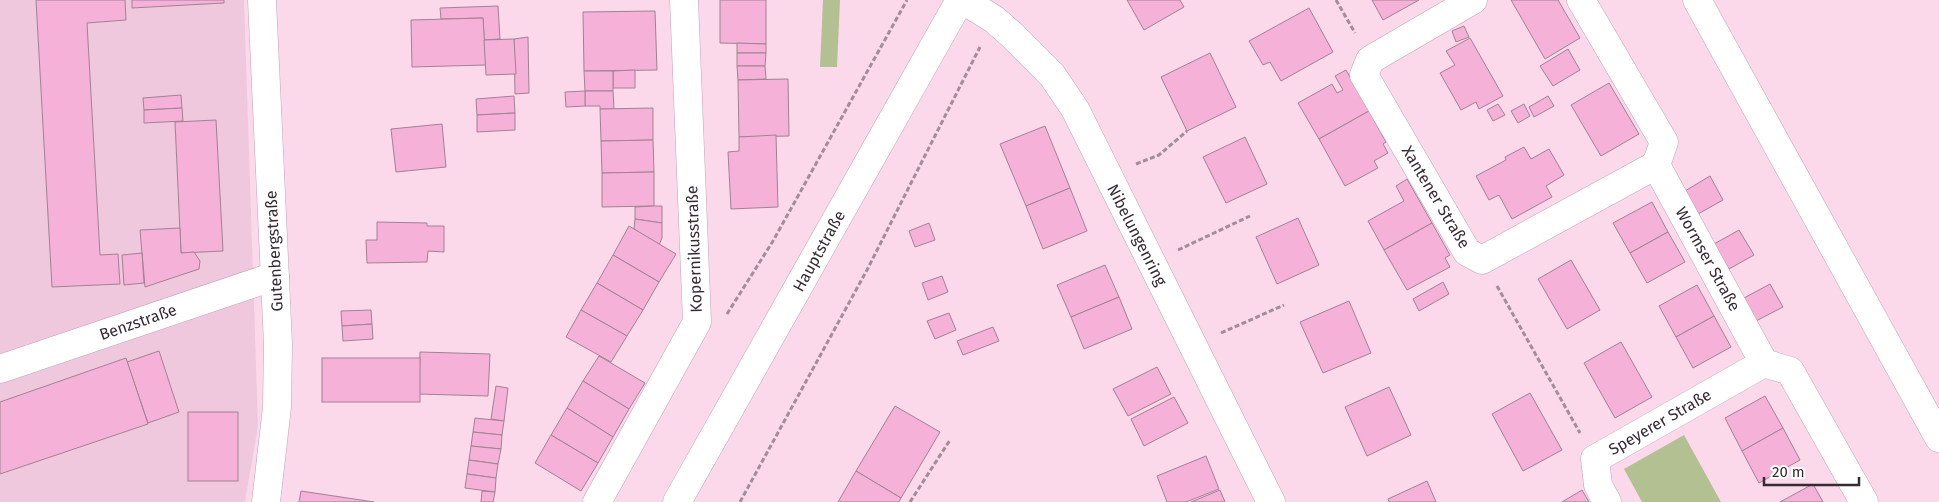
<svg xmlns="http://www.w3.org/2000/svg" width="1939" height="502" font-family="'Fira Sans',sans-serif">
<style>
.built{fill:#f0c8de}
.green{fill:#b2c092}
.building{fill:#f5b1d7;stroke:#a18293}
.lines{fill:none;stroke-linecap:round;stroke-linejoin:round}
.street-casing{stroke:#c3a3b4;stroke-width:29}
.secondary-casing{stroke:#c3a3b4;stroke-width:29}
.path{stroke:#a48c99;stroke-width:3;stroke-dasharray:5 2.5;stroke-linecap:butt}
.street{stroke:#fff;stroke-width:28}
.secondary{stroke:#fff;stroke-width:28}
.labels{text-anchor:middle;dominant-baseline:central;stroke-width:4;stroke-linejoin:round;paint-order:stroke}
.street-label{font-size:16px;fill:#372b32;stroke:#fff}
</style>
<rect width="100%" height="100%" fill="#fbd9eb"/>
<!-- built -->
<polygon class="built" points="0,0 244,0 258,426 245,502 0,502"/>
<!-- green -->
<g class="green">
<polygon points="823,0 840,0 837,67 820,67"/>
<polygon points="1684,435 1721,502 1642,502 1624,469"/>
</g>
<!-- building -->
<g class="building">
<polygon points="36,0 125,0 126,20 87,23 100,255 118,254 120,284 52,287"/>
<polygon points="132,0 224,0 224,3 132,8"/>
<polygon points="720,0 766,0 766,44 720,43"/>
<polygon points="1127,0 1180,0 1184,7 1144,30"/>
<polygon points="1372,0 1419,0 1383,20"/>
<polygon points="1511,0 1558,0 1580,38 1545,59"/>
<polygon points="498,6 500,39 484,40 483,18 441,19 440,8"/>
<polygon points="1309,8 1333,52 1281,81 1270,62 1263,65 1249,41"/>
<polygon points="655,11 657,70 584,71 583,12"/>
<polygon points="483,18 486,65 412,67 411,20"/>
<polygon points="1464,26 1469,37 1456,42 1452,31"/>
<polygon points="528,37 529,93 515,94 514,39"/>
<polygon points="1470,38 1503,96 1479,109 1476,102 1461,110 1440,73 1455,65 1446,51"/>
<polygon points="514,39 516,74 486,75 484,40"/>
<polygon points="737,43 766,44 766,53 737,53"/>
<polygon points="1568,49 1580,70 1553,86 1540,66"/>
<polygon points="737,53 766,53 765,66 737,66"/>
<polygon points="1210,53 1236,107 1187,131 1161,77"/>
<polygon points="737,66 765,66 766,79 738,80"/>
<polygon points="635,70 635,88 613,88 613,71"/>
<polygon points="1346,70 1369,111 1319,139 1298,103 1332,84 1337,93 1343,90 1335,76"/>
<polygon points="584,71 613,71 613,91 585,91"/>
<polygon points="788,79 789,136 739,137 738,80"/>
<polygon points="1609,83 1639,134 1601,156 1571,105"/>
<polygon points="585,91 613,91 614,109 600,109 600,106 585,106"/>
<polygon points="585,91 585,106 566,107 565,92"/>
<polygon points="181,95 182,108 144,110 143,98"/>
<polygon points="514,96 515,113 477,115 476,99"/>
<polygon points="1548,96 1554,106 1534,117 1529,107"/>
<polygon points="1498,104 1505,115 1493,121 1487,110"/>
<polygon points="1524,104 1530,116 1518,123 1511,111"/>
<polygon points="182,108 183,121 144,123 144,110"/>
<polygon points="653,108 653,140 601,141 600,109"/>
<polygon points="1369,111 1386,142 1383,144 1388,153 1374,161 1378,168 1345,186 1319,139"/>
<polygon points="515,113 515,130 477,132 477,115"/>
<polygon points="216,120 223,251 181,253 175,122"/>
<polygon points="442,124 446,167 396,172 391,129"/>
<polygon points="1045,126 1070,188 1026,206 1000,144"/>
<polygon points="776,135 778,207 731,209 728,152 739,151 739,137"/>
<polygon points="1245,137 1267,184 1226,203 1203,157"/>
<polygon points="653,140 654,172 602,173 601,141"/>
<polygon points="1524,147 1531,159 1549,149 1564,175 1546,186 1552,197 1512,219 1499,195 1489,200 1476,176 1506,160 1505,157"/>
<polygon points="654,172 654,206 602,207 602,173"/>
<polygon points="1710,176 1723,200 1698,214 1685,191"/>
<polygon points="1407,179 1432,223 1384,250 1368,221 1404,201 1396,186"/>
<polygon points="1070,188 1087,231 1043,249 1026,206"/>
<polygon points="1652,202 1668,232 1630,253 1613,223"/>
<polygon points="654,206 662,206 662,223 635,219 635,207"/>
<polygon points="1298,218 1319,265 1277,284 1256,237"/>
<polygon points="635,219 662,223 662,238 659,245 634,229"/>
<polygon points="377,222 427,223 427,226 444,226 444,252 428,251 427,262 367,263 366,240 377,240"/>
<polygon points="929,223 935,240 915,247 909,231"/>
<polygon points="1432,223 1450,255 1445,258 1450,267 1407,290 1384,250"/>
<polygon points="629,226 676,254 659,282 613,255"/>
<polygon points="180,228 181,253 194,252 200,261 199,269 145,287 140,230"/>
<polygon points="1739,230 1754,255 1729,269 1714,244"/>
<polygon points="1668,232 1685,262 1647,283 1630,253"/>
<polygon points="142,253 144,283 124,285 122,255"/>
<polygon points="613,255 659,282 643,310 597,283"/>
<polygon points="1571,260 1600,310 1567,329 1538,279"/>
<polygon points="1105,265 1119,297 1071,317 1057,285"/>
<polygon points="942,276 948,292 928,300 922,283"/>
<polygon points="1443,282 1449,294 1419,311 1413,299"/>
<polygon points="597,283 643,310 627,336 581,310"/>
<polygon points="1770,284 1783,307 1756,321 1744,298"/>
<polygon points="1697,285 1714,316 1676,337 1659,306"/>
<polygon points="1119,297 1132,329 1084,349 1071,317"/>
<polygon points="1349,301 1371,353 1323,373 1300,322"/>
<polygon points="371,310 372,324 342,326 341,311"/>
<polygon points="581,310 627,336 611,362 566,337"/>
<polygon points="949,313 956,330 935,339 927,321"/>
<polygon points="1714,316 1731,347 1693,368 1676,337"/>
<polygon points="372,324 373,339 343,341 342,326"/>
<polygon points="993,327 999,341 963,355 957,341"/>
<polygon points="1621,342 1652,397 1615,418 1584,363"/>
<polygon points="159,351 179,412 148,423 127,362"/>
<polygon points="420,352 490,354 488,396 419,394"/>
<polygon points="599,356 645,383 629,409 583,381"/>
<polygon points="126,358 148,424 0,474 0,402"/>
<rect x="322" y="358" width="98" height="44"/>
<polygon points="1157,367 1171,394 1128,416 1113,389"/>
<polygon points="583,381 629,409 613,437 567,408"/>
<polygon points="496,386 508,388 504,421 491,419"/>
<polygon points="1389,387 1411,435 1367,456 1345,407"/>
<polygon points="1530,393 1562,450 1523,471 1492,414"/>
<polygon points="1765,396 1783,428 1742,451 1725,418"/>
<polygon points="1174,397 1188,423 1144,446 1131,419"/>
<polygon points="895,406 940,432 901,498 856,471"/>
<polygon points="567,408 613,437 598,463 551,435"/>
<rect x="188" y="412" width="50" height="69"/>
<polygon points="475,418 504,421 502,435 473,432"/>
<polygon points="1783,428 1800,460 1759,483 1742,451"/>
<polygon points="473,432 502,435 501,449 471,446"/>
<polygon points="551,435 598,463 581,491 535,463"/>
<polygon points="471,446 501,449 498,464 469,460"/>
<polygon points="1206,456 1219,489 1186,502 1167,502 1157,476"/>
<polygon points="469,460 498,464 496,478 467,474"/>
<polygon points="856,471 901,498 899,502 838,502"/>
<polygon points="467,474 496,478 495,492 465,488"/>
<polygon points="1427,481 1436,502 1389,502 1388,499"/>
<polygon points="1813,484 1823,502 1780,502"/>
<polygon points="1220,490 1225,502 1191,502"/>
<polygon points="1582,490 1589,502 1562,502"/>
<polygon points="301,491 374,502 299,502"/>
<polygon points="482,491 495,492 493,502 481,502"/>
</g>
<g class="lines">
<defs>
<g id="street">
<polyline points="262,0 278,344 277,407 266,502"/>
<polyline points="963,0 995,20 1013,36 1052,75 1075,109 1271,502"/>
<polyline points="1473,0 1370,60 1364,75 1467,252 1482,260 1656,165"/>
<polyline points="1581,0 1664,142 1656,165 1764,363 1790,371 1864,502"/>
<polyline points="0,369 275,276"/>
<polyline points="597,502 697,322 684,0"/>
<polyline points="1607,502 1598,485 1595,459 1764,363"/>
</g>
<g id="secondary">
<polyline points="1697,0 1939,438"/>
<polyline points="677,502 960,0"/>
</g>
</defs>
<!-- street casing -->
<use href="#street" class="street-casing"/>
<!-- secondary casing -->
<use href="#secondary" class="secondary-casing"/>
<!-- path -->
<g class="path">
<polyline points="1336,0 1355,33"/>
<polyline points="1136,164 1159,155 1187,131"/>
<polyline points="1178,250 1250,216"/>
<polyline points="1497,286 1580,433"/>
<polyline points="727,314 773,241 907,0"/>
<polyline points="1221,333 1284,305"/>
<polyline points="740,502 867,270 980,47"/>
<polyline points="910,502 950,440"/>
</g>
<!-- street -->
<use href="#street" class="street"/>
<!-- secondary -->
<use href="#secondary" class="secondary"/>
</g>
<g class="labels">
<!-- street labels -->
<g class="street-label">
<text transform="translate(1436 197) rotate(59)">Xantener Straße</text>
<text transform="translate(1137 235) rotate(63)">Nibelungenring</text>
<text transform="translate(694 249) rotate(-92)">Kopernikusstraße</text>
<text transform="translate(274 251) rotate(-93)">Gutenbergstraße</text>
<text transform="translate(819 251) rotate(-61)">Hauptstraße</text>
<text transform="translate(1708 259) rotate(61)">Wormser Straße</text>
<text transform="translate(138 322) rotate(-19)">Benzstraße</text>
<text transform="translate(1660 422) rotate(-30)">Speyerer Straße</text>
</g>
</g>
<!-- scale -->
<path d="M1764 477v8h95v-8" fill="none" stroke="#372b32" stroke-width="2.5"/>
<text x="1772" y="477" font-size="15" fill="#372b32" stroke="#ffffff" stroke-width="4" paint-order="stroke">20 m</text>
</svg>
